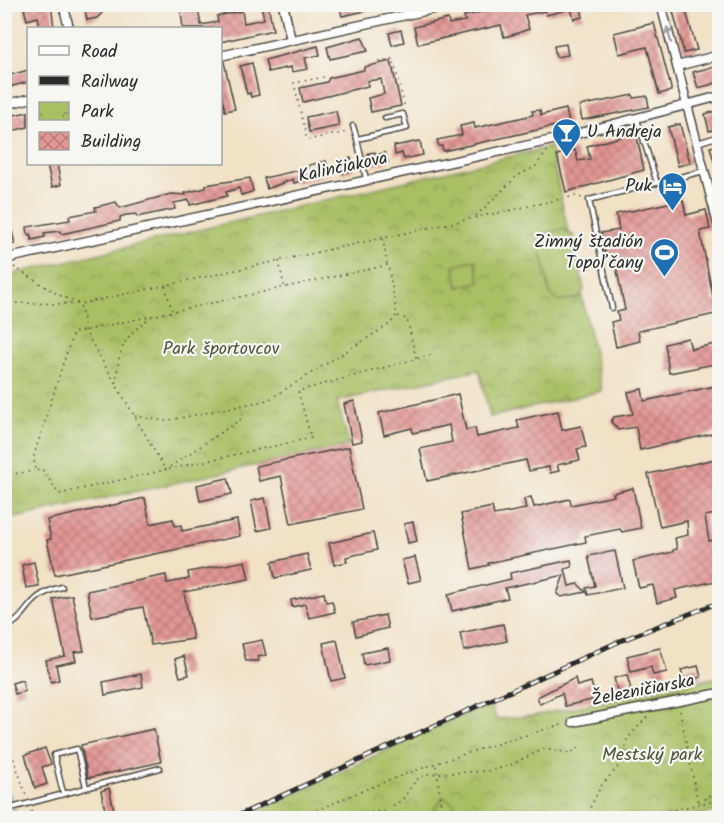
<svg xmlns="http://www.w3.org/2000/svg" width="724" height="823" font-family="Kalam,sans-serif">
<style>
.park{fill:url(#park-crowns);stroke:#6a7548;stroke-width:1.5}
.garden{fill:#a8bf64;stroke:#6a7548;stroke-width:1.5}
.lines{fill:none;stroke-linecap:round;stroke-linejoin:round}
.stream{stroke:#6ea8de;stroke-width:3}
.building{fill:url(#building-cross-hatch)}
.service-casing{stroke:#494642;stroke-width:7}
.minor-casing{stroke:#494642;stroke-width:11}
.path{stroke:#494642;stroke-width:1.5;stroke-dasharray:1.5 4.5;stroke-linecap:butt}
.service{stroke:#fff;stroke-width:4}
.minor{stroke:#fff;stroke-width:8}
.rail-casing{stroke:#2b2b2b;stroke-width:5}
.rail{stroke:#f6f6f2;stroke-width:3;stroke-dasharray:9;stroke-linecap:butt}
.oneway{fill:#a0a0a0}
.labels{text-anchor:middle;dominant-baseline:central;stroke-width:4.5;stroke-linejoin:round;paint-order:stroke}
.poi-label{font-size:18px;fill:#2b2b2b;stroke:#f6f6f2;text-anchor:end}
.street-label{font-size:18px;fill:#2b2b2b;stroke:#f6f6f2}
.park-label{font-size:18px;fill:#50573c;stroke:#f6f6f2}
</style>
<defs>
<pattern id="park-crowns" width="20" height="18" patternUnits="userSpaceOnUse" patternTransform="scale(1.5)"><rect width="20" height="18" fill="#a8bf64"/><path d="M2 6a3 3 0 1 1 6 0M12 15a3 3 0 1 1 6 0" fill="none" stroke="#899b53"/></pattern>
<pattern id="building-cross-hatch" width="8" height="8" patternUnits="userSpaceOnUse" patternTransform="scale(1.5)"><rect width="8" height="8" fill="#e39794"/><path d="M0 0l8 8M0 8l8-8" fill="none" stroke="#b87b79"/></pattern>
</defs>
<rect width="100%" height="100%" fill="#f6f6f2"/>
<filter id="ink" filterUnits="userSpaceOnUse"><feTurbulence type="fractalNoise" baseFrequency=".0167" numOctaves="2"/><feDisplacementMap in="SourceGraphic" scale="12" xChannelSelector="R" yChannelSelector="G"/><feConvolveMatrix kernelMatrix="1 2 1 2 8 2 1 2 1" color-interpolation-filters="sRGB"/></filter>
<filter id="wash" filterUnits="userSpaceOnUse"><feTurbulence type="fractalNoise" baseFrequency=".008" numOctaves="4" result="noise"/><feDisplacementMap in="SourceGraphic" scale="24" xChannelSelector="R" yChannelSelector="G"/><feGaussianBlur stdDeviation="1.35" result="paint"/><feColorMatrix in="noise" values="0 0 0 0 0 0 0 0 0 0 0 0 0 0 0 0 0 1.4 0 .05"/><feComposite in="paint" operator="in"/></filter>
<g filter="url(#wash)">
<rect width="100%" height="100%" fill="#f1e1c5"/>
<!-- park -->
<g class="park">
<polygon points="550,147 602,391 490,417 479,370 337,401 349,445 5,520 4,276"/>
<polygon points="719,677 719,811 687,818 243,818 440,725 491,705 496,719 533,716"/>
</g>
<!-- garden -->
<g class="garden">
<polygon points="563,229 573,235 584,290 579,298 559,302 550,294 539,241 545,233"/>
<polygon points="475,260 480,282 458,287 454,265"/>
<polygon points="444,797 461,810 463,818 428,818"/>
</g>
<g class="lines">
<!-- stream -->
<polyline class="stream" points="4,780 17,818"/>
</g>
<g id="blocks">
<!-- building -->
<g class="building">
<polygon points="36,4 51,4 54,28 40,28 38,17 27,20 24,9"/>
<polygon points="84,4 101,4 103,12 97,18 87,20"/>
<polygon points="180,4 197,4 201,25 218,22 217,16 242,11 244,23 264,19 261,4 268,4 273,30 220,42 220,28 183,28"/>
<polygon points="339,4 364,4 366,11 342,16"/>
<polygon points="516,4 580,4 583,17 574,19 571,9 546,15 545,11 525,15 529,29 512,35 504,37 501,25 418,44 414,27 448,19 449,24 465,21 464,16"/>
<polygon points="685,8 697,50 684,53 673,11"/>
<polygon points="654,23 671,88 671,91 659,94 647,47 619,54 614,33"/>
<polygon points="401,30 404,42 392,45 389,33"/>
<polygon points="362,37 368,51 330,59 327,47"/>
<polygon points="566,44 568,55 556,57 554,46"/>
<polygon points="318,46 320,55 305,58 308,69 292,72 291,67 268,72 265,60"/>
<polygon points="391,61 401,106 371,112 368,98 384,94 381,79 367,81 368,86 303,102 300,88 327,82 329,78 364,70 364,67"/>
<polygon points="220,62 224,62 235,109 225,111 220,90"/>
<polygon points="252,63 259,95 251,97 250,93 247,94 240,66"/>
<polygon points="720,65 720,82 698,88 693,72"/>
<polygon points="28,70 28,82 9,87 7,76"/>
<polygon points="633,95 634,98 647,96 649,107 582,120 579,106"/>
<polygon points="566,109 569,123 443,151 442,146 439,146 437,140 462,135 460,126 474,123 475,128 533,115 532,111 540,110 541,115"/>
<polygon points="720,110 720,128 709,131 705,114"/>
<polygon points="336,111 339,126 309,132 306,117"/>
<polygon points="28,112 28,127 4,133 4,117"/>
<polygon points="680,124 690,163 678,166 668,127"/>
<polygon points="636,133 644,170 566,192 557,155 575,150 578,161 590,159 587,146"/>
<polygon points="420,141 423,155 404,159 402,153 395,155 394,146"/>
<polygon points="720,145 720,173 717,173 710,147"/>
<polygon points="375,152 376,155 385,153 388,163 371,165 368,153"/>
<polygon points="351,158 354,170 342,173 339,160"/>
<polygon points="326,161 329,174 294,183 293,179 267,189 264,178 309,168 309,165"/>
<polygon points="47,164 57,164 61,185 52,187"/>
<polygon points="250,178 253,191 248,193 241,195 239,188 226,192 227,196 190,205 189,200 174,203 175,209 137,217 136,214 126,215 120,217 120,221 61,234 60,231 44,233 45,237 32,240 31,234 28,235 27,227 70,220 69,216 96,211 95,207 116,202 120,208 171,194 186,195 185,193 206,188 206,185"/>
<polygon points="683,200 686,215 706,210 710,229 700,231 714,302 720,301 720,313 638,331 640,341 616,347 611,322 619,320 617,312 625,310 614,256 606,257 601,233 619,230 616,214"/>
<polygon points="12,231 15,244 4,246 4,233"/>
<polygon points="688,338 691,349 720,343 720,363 669,373 665,344"/>
<polygon points="720,385 720,432 640,450 636,427 618,430 611,422 614,417 633,414 628,392 642,389 644,401"/>
<polygon points="458,394 466,430 475,428 477,437 519,428 517,420 558,411 562,430 581,426 586,447 577,449 580,460 557,465 559,471 550,473 549,467 529,471 526,460 427,481 420,449 452,442 449,425 413,433 412,428 384,435 379,413"/>
<polygon points="354,401 362,441 352,443 344,404"/>
<polygon points="349,447 362,509 291,524 281,476 259,481 256,466"/>
<polygon points="720,458 720,513 705,516 709,541 719,539 720,580 675,590 677,598 657,603 653,585 639,588 633,561 673,552 673,550 677,549 675,538 688,535 687,521 660,527 648,474"/>
<polygon points="228,478 232,494 200,501 197,485"/>
<polygon points="633,488 641,528 622,532 620,529 585,536 586,542 488,563 489,565 472,569 461,514 492,507 494,515 526,509 524,499 531,497 534,507 570,499 571,505 614,496 613,493"/>
<polygon points="145,498 150,524 173,519 175,526 181,525 182,531 237,520 240,536 55,575 47,540 51,539 47,520"/>
<polygon points="265,498 271,528 257,531 251,501"/>
<polygon points="413,522 417,541 408,543 404,524"/>
<polygon points="373,533 377,550 346,557 347,562 334,565 329,543"/>
<polygon points="615,551 623,588 588,595 586,588 595,586 588,556"/>
<polygon points="307,554 311,570 275,578 272,562"/>
<polygon points="415,557 421,580 408,583 402,560"/>
<polygon points="571,560 572,567 565,569 569,586 578,584 586,592 561,597 557,594 564,575 505,588 508,598 452,611 448,594 511,579 510,573"/>
<polygon points="245,561 249,579 184,592 193,639 151,645 143,607 92,617 87,591 166,575 167,583 189,579 188,572"/>
<polygon points="34,562 39,586 26,588 22,565"/>
<polygon points="324,593 326,602 332,601 335,612 309,618 305,604 292,607 291,600"/>
<polygon points="72,595 84,651 74,652 76,661 56,665 59,680 51,682 46,660 65,656 53,599"/>
<polygon points="385,615 388,628 356,636 353,622"/>
<polygon points="503,624 507,641 464,651 460,633"/>
<polygon points="262,640 266,655 258,657 259,661 246,661 242,644"/>
<polygon points="337,640 345,678 331,681 323,643"/>
<polygon points="388,648 390,660 364,665 362,653"/>
<polygon points="660,648 667,672 653,675 651,667 631,672 627,656"/>
<polygon points="184,656 189,675 180,677 175,659"/>
<polygon points="698,666 701,677 684,682 681,670"/>
<polygon points="141,674 143,687 105,695 103,682"/>
<polygon points="627,675 631,690 618,693 614,678"/>
<polygon points="575,678 577,686 591,682 596,699 565,706 562,693 540,704 537,697"/>
<polygon points="22,680 25,691 15,694 12,683"/>
<polygon points="154,729 161,762 88,778 81,745"/>
<polygon points="45,748 51,764 42,767 47,784 35,788 25,755"/>
<polygon points="109,788 116,819 107,819 101,791"/>
</g>
</g>
</g>
<g filter="url(#ink)">
<use href="#blocks" fill-opacity="0" stroke="#494642" stroke-width="1.5"/>
<g class="lines">
<defs>
<g id="service">
<polyline points="637,119 657,183"/>
<polyline points="353,126 357,139"/>
<polyline points="697,143 720,136"/>
<polyline points="366,179 357,139 407,128 403,114 385,118"/>
<polyline points="612,308 589,200 704,171"/>
<path d="M4,629C32,615 24,596 62,587"/>
<polyline points="63,793 54,755 77,749 86,787"/>
<polyline points="4,810 160,768"/>
</g>
<g id="minor">
<polyline points="63,4 69,28"/>
<polyline points="283,4 291,40"/>
<polyline points="661,4 720,232"/>
<polyline points="220,56 456,4"/>
<polyline points="677,66 720,55"/>
<polyline points="4,105 28,99"/>
<polyline points="4,259 557,139 720,96"/>
<polyline points="573,722 720,693"/>
</g>
</defs>
<!-- service casing -->
<use href="#service" class="service-casing"/>
<!-- minor casing -->
<use href="#minor" class="minor-casing"/>
<!-- path -->
<g class="path">
<polyline points="483,4 484,6"/>
<polyline points="379,61 393,59 405,108"/>
<polyline points="324,77 294,83 307,140 348,132"/>
<polyline points="714,173 720,186"/>
<polyline points="476,216 517,176 535,167 549,149"/>
<polyline points="383,239 387,264"/>
<polyline points="279,261 284,286"/>
<polyline points="14,267 59,295 80,304 85,331 165,469"/>
<polyline points="165,286 172,310"/>
<polyline points="4,303 80,304 575,196 582,198"/>
<polyline points="398,316 407,319 416,358"/>
<path d="M116,383C119,348 122,338 151,317"/>
<polyline points="135,416 165,421 268,400 390,324 397,315 388,265 73,333 34,455 35,471 42,469 59,494 165,470 241,419 243,416 241,405"/>
<polyline points="169,469 311,438 298,391 434,354"/>
<polyline points="4,475 34,471"/>
<polyline points="680,711 698,804"/>
<polyline points="4,730 27,798"/>
<polyline points="699,803 720,787"/>
<polyline points="31,811 34,818"/>
<path d="M300,818C385,778 475,749 565,724"/>
<polyline points="323,818 384,811 402,800 416,780 427,774 489,771 508,766 544,749 570,753 583,746"/>
<polyline points="431,818 441,801 436,766"/>
<polyline points="585,818 601,786 625,759 627,739 647,717"/>
<polyline points="633,818 720,800"/>
</g>
<!-- service -->
<use href="#service" class="service"/>
<!-- minor -->
<use href="#minor" class="minor"/>
<defs>
<polyline id="rail" points="233,818 620,641 720,602"/>
</defs>
<!-- rail casing -->
<use href="#rail" class="rail-casing"/>
<!-- rail -->
<use href="#rail" class="rail"/>
</g>
<!-- one-way arrows -->
<defs><path id="oneway-solid" d="M-6-.8H1V-3.2L6.5 0L1 3.2V.8H-6Z" transform="scale(1.5)"/></defs>
<use class="oneway" href="#oneway-solid" transform="translate(669 35) rotate(-105)"/>
</g>
<!-- icons -->
<defs>
<symbol id="bar-pin" viewBox="-11 -11 22 30"><path d="M0 17L-7.5 6A9.5 9.5 0 1 1 7.5 6Z" fill="#1f6fb2" stroke="#f6f6f2"/><path d="M-6-5H6L.8 .8V4.5H3.5V6h-7V4.5H-.8V.8Z" fill="#fff"/></symbol>
<symbol id="hotel-pin" viewBox="-11 -11 22 30"><path d="M0 17L-7.5 6A9.5 9.5 0 1 1 7.5 6Z" fill="#1f6fb2" stroke="#f6f6f2"/><path d="M-6-4.5h1.5V1H6V5H4.5V3h-9V5H-6ZM-4 0a1.8 1.8 0 1 1 3.6 0ZM.5 0V-2.5h3Q6-2.5 6 0Z" fill="#fff"/></symbol>
<symbol id="stadium-pin" viewBox="-11 -11 22 30"><path d="M0 17L-7.5 6A9.5 9.5 0 1 1 7.5 6Z" fill="#1f6fb2" stroke="#f6f6f2"/><path d="M0-5a6.5 5 0 1 0 0 10a6.5 5 0 1 0 0-10ZM-3.5-1.8h7v3.6h-7Z" fill="#fff"/></symbol>
</defs>
<g fill-rule="evenodd">
<use href="#bar-pin" x="550" y="116" width="33" height="45"/>
<use href="#hotel-pin" x="656" y="170" width="33" height="45"/>
<use href="#stadium-pin" x="648" y="236" width="33" height="45"/>
</g>
<g class="labels">
<!-- poi labels -->
<g class="poi-label">
<text x="587" y="132" text-anchor="start">U Andreja</text>
<text x="652" y="186">Puk</text>
<text x="643" y="242">Zimný štadión<tspan x="643" dy="21">Topoľčany</tspan></text>
</g>
<!-- street labels -->
<g class="street-label">
<text transform="translate(343 168) rotate(-12)">Kalinčiakova</text>
<text transform="translate(643 691) rotate(-11)">Železničiarska</text>
</g>
<!-- park labels -->
<g class="park-label">
<text x="221" y="349">Park športovcov</text>
<text x="652" y="755">Mestský park</text>
</g>
</g>
<!-- margin -->
<rect width="724" height="823" fill="none" stroke="#f6f6f2" stroke-width="24"/>
<!-- legend -->
<rect x="27" y="27" width="195" height="138" fill="#f6f6f2" stroke="#a5a5a2" stroke-width="1.5"/>
<rect x="39" y="46" width="30" height="9" fill="#ffffff" stroke="#a5a5a2" stroke-width="1.5"/>
<text x="81" y="57" font-size="18" fill="#2b2b2b">Road</text>
<rect x="39" y="76" width="30" height="9" fill="#2b2b2b" stroke="#a5a5a2" stroke-width="1.5"/>
<text x="81" y="87" font-size="18" fill="#2b2b2b">Railway</text>
<rect x="39" y="102" width="30" height="18" fill="url(#park-crowns)" stroke="#a5a5a2" stroke-width="1.5"/>
<text x="81" y="117" font-size="18" fill="#2b2b2b">Park</text>
<rect x="39" y="132" width="30" height="18" fill="url(#building-cross-hatch)" stroke="#a5a5a2" stroke-width="1.5"/>
<text x="81" y="147" font-size="18" fill="#2b2b2b">Building</text>
</svg>
